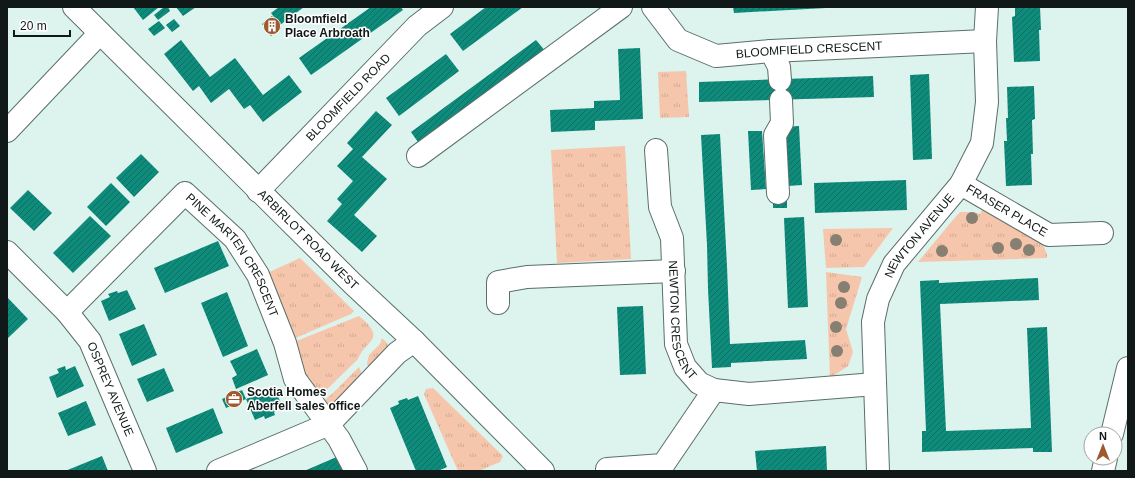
<svg xmlns="http://www.w3.org/2000/svg" width="1135" height="478" font-family="Arial,sans-serif">
<style>
.grass{fill:url(#grass-tufts)}
.building{fill:url(#building-hatch)}
.lines{fill:none;stroke-linecap:round;stroke-linejoin:round}
.minor-casing{stroke:#5a6f6a;stroke-width:24}
.major-casing{stroke:#5a6f6a;stroke-width:24}
.minor{stroke:#fff;stroke-width:22}
.major{stroke:#fff;stroke-width:22}
.tree{fill:#877f71}
.labels{text-anchor:middle;dominant-baseline:central;stroke-width:3;stroke-linejoin:round;paint-order:stroke}
.poi-label{font-size:12px;font-weight:bold;fill:#101917;stroke:#fff;text-anchor:start}
.street-label{font-size:12px;fill:#101917;stroke:#fff}
</style>
<defs>
<pattern id="grass-tufts" width="24" height="20" patternUnits="userSpaceOnUse"><rect width="24" height="20" fill="#f5c6ab"/><path d="M3 7l-1-3M5 7V3M7 7l1-3M15 17l-1-3M17 17v-4M19 17l1-3" fill="none" stroke="#d1aa92"/></pattern>
<pattern id="building-hatch" width="6" height="6" patternUnits="userSpaceOnUse"><rect width="6" height="6" fill="#0e8b7a"/><path d="M-1 1l2-2M0 6l6-6M5 7l2-2" fill="none" stroke="#0c7163"/></pattern>
</defs>
<rect width="100%" height="100%" fill="#dcf3ee"/>
<!-- grass -->
<g class="grass">
<polygon points="686,71 689,117 660,118 658,72"/>
<polygon points="625,146 631,259 557,263 551,150"/>
<polygon points="983,208 1042,243 1047,254 1047,258 918,262 952,221 960,212 973,212 980,214"/>
<polygon points="893,228 864,267 826,268 823,229"/>
<polygon points="300,258 354,311 351,314 293,339 265,274"/>
<polygon points="826,272 862,277 846,329 853,352 848,366 830,378"/>
<path d="M359,316C365,321 379,332 371,341C366,347 361,351 358,359L319,397L302,373L294,342Z"/>
<polygon points="382,338 388,344 386,351 370,371 367,363 369,355 380,344"/>
<polygon points="359,367 362,374 335,404 331,405 323,401 332,394"/>
<polygon points="433,388 503,456 500,462 479,471 458,471 424,394 426,389"/>
</g>
<!-- building -->
<g class="building">
<polygon points="133,7 159,7 143,20"/>
<polygon points="164,7 168,7 170,11 158,20 154,15"/>
<polygon points="176,7 196,7 183,16"/>
<polygon points="279,7 304,7 280,25 271,13"/>
<polygon points="371,7 401,7 403,10 311,75 299,58"/>
<polygon points="486,7 523,7 463,51 450,34"/>
<polygon points="733,7 826,7 826,8 734,13"/>
<polygon points="1015,7 1040,7 1041,30 1039,30 1040,61 1014,62 1012,17 1015,16"/>
<polygon points="272,16 281,28 271,36 262,24"/>
<polygon points="174,19 180,26 172,32 166,25"/>
<polygon points="159,21 165,28 154,36 148,29"/>
<polygon points="181,40 210,77 235,58 263,95 289,75 302,92 263,122 250,105 244,109 229,89 211,103 199,86 193,91 164,54"/>
<polygon points="536,40 546,52 420,145 411,132"/>
<polygon points="640,48 643,119 595,121 595,130 551,132 550,110 594,108 594,101 620,100 618,49"/>
<polygon points="446,54 459,71 399,116 386,98"/>
<polygon points="929,74 932,159 913,160 910,75"/>
<polygon points="873,76 874,97 699,102 699,82"/>
<polygon points="1034,86 1035,119 1032,120 1033,154 1031,154 1032,185 1006,186 1004,141 1007,141 1006,118 1008,118 1007,87"/>
<polygon points="376,111 392,125 362,157 387,179 354,215 377,236 362,252 327,221 342,204 337,199 353,181 337,166 353,149 347,143"/>
<polygon points="799,126 802,185 788,186 784,127"/>
<polygon points="748,131 762,131 766,189 751,190"/>
<polygon points="720,134 727,266 730,344 805,340 807,359 731,363 731,367 712,368 708,289 707,245 701,135"/>
<polygon points="141,154 159,172 134,197 116,178"/>
<polygon points="906,180 907,210 815,213 814,183"/>
<polygon points="111,183 130,202 106,226 87,207"/>
<polygon points="28,190 52,213 34,231 10,208"/>
<polygon points="787,198 787,208 773,208 773,199"/>
<polygon points="90,216 111,236 73,273 53,253"/>
<polygon points="804,217 808,307 788,308 784,218"/>
<polygon points="218,241 229,266 165,293 154,268"/>
<polygon points="1038,278 1039,300 940,304 946,431 1031,428 1027,328 1047,327 1052,452 1033,452 1033,448 922,452 922,431 926,431 920,281 939,280 939,283"/>
<polygon points="127,290 136,309 109,321 101,301 110,297 108,294 117,291 118,293"/>
<polygon points="227,292 248,346 223,357 201,303"/>
<polygon points="8,298 28,319 7,339 7,299"/>
<polygon points="643,306 646,374 620,375 617,307"/>
<polygon points="144,324 157,355 132,366 119,334"/>
<polygon points="257,349 268,375 236,389 232,378 237,375 230,361"/>
<polygon points="65,366 66,370 75,366 84,386 57,398 49,377 59,373 57,369"/>
<polygon points="164,368 174,391 147,402 137,379"/>
<polygon points="274,387 283,408 274,412 275,415 265,419 264,416 255,420 246,399"/>
<polygon points="242,390 246,399 226,408 222,399"/>
<polygon points="418,396 447,467 438,471 416,471 390,408 399,404 398,401 407,398 408,400"/>
<polygon points="86,401 96,425 68,436 58,413"/>
<polygon points="213,408 223,433 176,453 166,428"/>
<polygon points="826,446 827,471 806,471 806,470 757,471 755,451"/>
<polygon points="102,456 108,471 65,471 70,469"/>
<polygon points="339,456 346,471 304,471"/>
</g>
<g class="lines">
<defs>
<g id="minor">
<path id="s1" d="M653,7L678,40L716,56L771,51L985,41"/>
<polyline points="771,51 779,67 780,80"/>
<polyline points="7,131 100,33"/>
<path id="s2" d="M656,150L660,207L672,238L676,344L685,367L699,383L714,390L749,394L875,384"/>
<polyline points="418,156 621,7"/>
<path id="s3" d="M961,184L1049,235L1102,233"/>
<path id="s4" d="M258,191L417,26L442,7"/>
<polyline points="778,193 775,135 782,123 781,100"/>
<path id="s5" d="M7,252L67,312L90,341L145,471"/>
<polyline points="498,303 498,282 527,277 674,271"/>
<path id="s6" d="M67,312L185,193L235,239L258,275L285,343L295,379L339,439L356,471"/>
<polyline points="607,469 663,465 714,390"/>
<polyline points="218,471 329,424 397,353 414,341"/>
<path id="s7" d="M878,471L873,322L878,299L894,264L961,184L982,143L987,102L985,41L987,7"/>
</g>
<g id="major">
<path id="s8" d="M74,7L353,284L414,341L543,471"/>
<polyline points="1112,434 1128,368"/>
<polyline points="1103,471 1106,458"/>
</g>
</defs>
<!-- minor casing -->
<use href="#minor" class="minor-casing"/>
<!-- major casing -->
<use href="#major" class="major-casing"/>
<!-- minor -->
<use href="#minor" class="minor"/>
<!-- major -->
<use href="#major" class="major"/>
</g>
<!-- trees -->
<g class="tree">
<circle cx="972" cy="218" r="6"/>
<circle cx="836" cy="240" r="6"/>
<circle cx="1016" cy="244" r="6"/>
<circle cx="998" cy="248" r="6"/>
<circle cx="1029" cy="250" r="6"/>
<circle cx="942" cy="251" r="6"/>
<circle cx="844" cy="287" r="6"/>
<circle cx="841" cy="303" r="6"/>
<circle cx="836" cy="327" r="6"/>
<circle cx="837" cy="351" r="6"/>
</g>
<!-- icons -->
<defs>
<symbol id="building-disc" viewBox="-11 -11 22 22"><circle r="9.5" fill="#9e592e" stroke="#fff"/><path d="M-4-6H4V6H1V3H-1V6H-4ZM-2.5-4.3h1.7v1.8h-1.7ZM.8-4.3h1.7v1.8H.8ZM-2.5-1h1.7V.8h-1.7ZM.8-1h1.7V.8H.8Z" fill="#fff"/></symbol>
<symbol id="office-disc" viewBox="-11 -11 22 22"><circle r="9.5" fill="#9e592e" stroke="#fff"/><path d="M-6-3h4V-5.5h4V-3h4V5H-6ZM-1-4.5V-3h2v-1.5ZM-6 0V1H6V0Z" fill="#fff"/></symbol>
</defs>
<g fill-rule="evenodd">
<use href="#building-disc" x="262" y="16" width="20" height="20"/>
<use href="#office-disc" x="224" y="389" width="20" height="20"/>
</g>
<g class="labels">
<!-- poi labels -->
<g class="poi-label">
<text x="285" y="19">Bloomfield<tspan x="285" dy="14">Place Arbroath</tspan></text>
<text x="247" y="392">Scotia Homes<tspan x="247" dy="14">Aberfell sales office</tspan></text>
</g>
<!-- street labels -->
<g class="street-label">
<text stroke="none"><textPath href="#s1" startOffset="176">BLOOMFIELD CRESCENT</textPath></text>
<text stroke="none"><textPath href="#s4" startOffset="130">BLOOMFIELD ROAD</textPath></text>
<text stroke="none"><textPath href="#s3" startOffset="53">FRASER PLACE</textPath></text>
<text stroke="none"><textPath href="#s7" startOffset="249">NEWTON AVENUE</textPath></text>
<text stroke="none"><textPath href="#s8" startOffset="330">ARBIRLOT ROAD WEST</textPath></text>
<text stroke="none"><textPath href="#s6" startOffset="247">PINE MARTEN CRESCENT</textPath></text>
<text stroke="none"><textPath href="#s2" startOffset="174">NEWTON CRESCENT</textPath></text>
<text stroke="none"><textPath href="#s5" startOffset="174">OSPREY AVENUE</textPath></text>
</g>
</g>
<!-- border -->
<rect width="1135" height="478" fill="none" stroke="#101917" stroke-width="16"/>
<!-- north arrow -->
<g transform="translate(1103 446)"><circle r="19" fill="#ffffff" stroke="#9fa3a2"/>
<path d="M0-3L7 15L0 10L-7 15Z" fill="#9e592e"/>
<text y="-6" font-size="11" font-weight="bold" text-anchor="middle" fill="#101917">N</text>
</g>
<!-- scale -->
<path d="M14 30v6h56v-6" fill="none" stroke="#101917" stroke-width="2"/>
<text x="20" y="30" font-size="12" fill="#101917" stroke="#ffffff" stroke-width="3" paint-order="stroke">20 m</text>
</svg>
